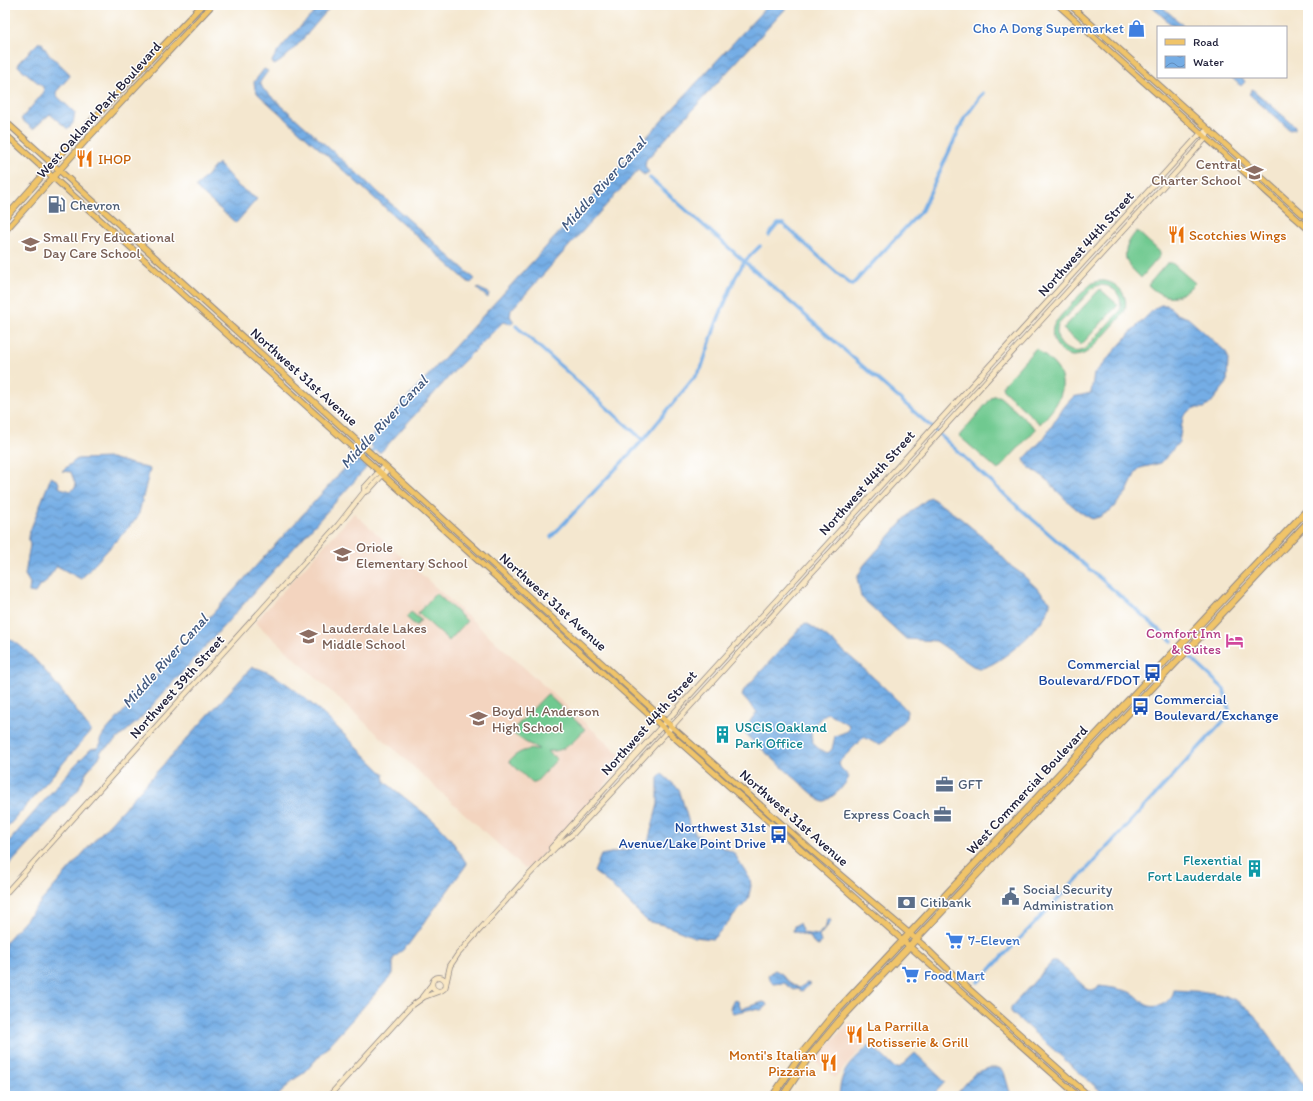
<svg xmlns="http://www.w3.org/2000/svg" width="1313" height="1101" font-family="Itim,sans-serif">
<style>
.built{fill:#f3d4bf}
.grass{fill:#6fc990;stroke:#487666;fill-rule:evenodd}
.water{fill:url(#water-waves);stroke:#4c6890;fill-rule:evenodd}
.lines{fill:none;stroke-linecap:round;stroke-linejoin:round}
.canal{stroke:#75ade5;stroke-width:3.5}
.secondary-casing{stroke:#8b8485;stroke-width:6}
.primary-casing{stroke:#8b8485;stroke-width:7}
.highway-casing{stroke:#8b8485;stroke-width:8}
.secondary{stroke:#f9e7c3;stroke-width:4.5}
.primary{stroke:#f0c469;stroke-width:5}
.highway{stroke:#f0c469;stroke-width:6}
.labels{text-anchor:middle;dominant-baseline:central;stroke-width:3;stroke-linejoin:round;paint-order:stroke}
.shop-label{font-size:14px;fill:#366cbe;stroke:#fff;text-anchor:start}
.street-label{font-size:14px;fill:#22223b;stroke:#fff}
.food-label{font-size:14px;fill:#c56008;stroke:#fff;text-anchor:start}
.education-label{font-size:14px;fill:#785e54;stroke:#fff;text-anchor:start}
.service-label{font-size:14px;fill:#4e5e75;stroke:#fff;text-anchor:start}
.hotel-label{font-size:14px;fill:#b23c85;stroke:#fff;text-anchor:end}
.transit-label{font-size:14px;fill:#164399;stroke:#fff;text-anchor:end}
.culture-label{font-size:14px;fill:#0d838f;stroke:#fff;text-anchor:start}
.water-label{font-size:15px;font-style:italic;fill:#435a7f;stroke:#fff}
</style>
<defs>
<pattern id="water-waves" width="16" height="10" patternUnits="userSpaceOnUse"><rect width="16" height="10" fill="#75ade5"/><path d="M0 5q4-4 8 0t8 0" fill="none" stroke="#608cbb"/></pattern>
</defs>
<rect width="100%" height="100%" fill="#fff"/>
<filter id="ink" filterUnits="userSpaceOnUse"><feTurbulence type="fractalNoise" baseFrequency=".025" numOctaves="2"/><feDisplacementMap in="SourceGraphic" scale="8" xChannelSelector="R" yChannelSelector="G"/><feConvolveMatrix kernelMatrix="1 2 1 2 8 2 1 2 1" color-interpolation-filters="sRGB"/></filter>
<filter id="wash" filterUnits="userSpaceOnUse"><feTurbulence type="fractalNoise" baseFrequency=".012" numOctaves="4" result="noise"/><feDisplacementMap in="SourceGraphic" scale="16" xChannelSelector="R" yChannelSelector="G"/><feGaussianBlur stdDeviation="0.9" result="paint"/><feColorMatrix in="noise" values="0 0 0 0 0 0 0 0 0 0 0 0 0 0 0 0 0 1.4 0 .05"/><feComposite in="paint" operator="in"/></filter>
<g filter="url(#wash)">
<rect width="100%" height="100%" fill="#f4e7cf"/>
<!-- built -->
<g class="built">
<polygon points="354,513 627,761 530,868 525,869 255,622"/>
<polygon points="850,1021 870,1040 835,1078 814,1060"/>
</g>
<!-- grass -->
<g class="grass">
<path d="M1137,231L1160,252V256L1141,278C1137,273 1131,269 1128,263C1121,253 1130,238 1137,231Z"/>
<path d="M1167,263H1172L1195,283C1179,300 1165,301 1148,285Z"/>
<path d="M1104,281C1119,283 1130,297 1124,312C1121,318 1093,348 1087,352C1083,355 1077,356 1072,356C1059,354 1047,336 1055,323C1060,316 1086,287 1093,283C1096,281 1101,281 1104,281ZM1100,285L1108,286L1116,291L1120,298L1121,307L1120,311L1084,350C1067,356 1053,342 1058,325L1094,287Z"/>
<polygon points="1100,289 1118,305 1081,345 1063,329"/>
<path d="M1036,348C1043,355 1052,361 1057,368C1071,390 1054,409 1040,424L1003,390L1002,386Z"/>
<polygon points="993,396 999,396 1036,429 998,470 959,436"/>
<polygon points="436,593 467,621 449,641 418,613"/>
<polygon points="411,612 421,620 416,626 406,617"/>
<path d="M546,695H548L585,729C574,741 565,753 547,751L557,759L535,783H532L509,761C518,751 527,749 539,749L525,742L511,732Z"/>
</g>
<!-- water -->
<g class="water">
<path d="M322,5H332C320,18 288,60 274,65L272,62C275,50 311,16 322,5Z"/>
<polygon points="768,5 789,5 646,160 645,167 649,172 644,175 638,170 511,310 510,316 514,322 511,324 503,322 456,369 383,450 379,453 367,442"/>
<polygon points="1150,5 1160,5 1185,27 1174,27"/>
<polygon points="39,42 42,43 47,52 69,73 70,76 56,92 57,96 75,113 73,123 68,129 50,114 33,129 21,119 44,92 43,87 18,66 20,61"/>
<polygon points="264,69 268,71 260,82 263,89 475,279 471,283 468,282 258,94 255,89 254,82"/>
<polygon points="1231,77 1242,77 1245,82 1241,86"/>
<polygon points="1252,89 1295,126 1295,129 1290,130 1249,94"/>
<polygon points="218,163 239,187 257,199 236,223 197,189 197,186"/>
<polygon points="478,288 489,293 488,298 477,289"/>
<path d="M1161,305H1167L1177,314L1188,318L1226,352L1228,357L1227,383L1210,404L1204,408H1194L1188,412L1183,417L1179,442L1161,463L1140,468L1136,472L1127,492L1111,510L1099,517L1092,519C1074,510 1059,493 1046,479C1039,472 1026,469 1024,459L1044,438L1064,407L1073,397L1091,393L1094,374L1134,329L1155,308Z"/>
<polygon points="355,457 367,467 138,721 109,746 100,751 101,755 87,771 78,790 5,870 5,846 74,766 91,749 97,748 100,745 100,740 105,732"/>
<polygon points="111,458 150,469 138,517 81,579 57,566 44,584 40,585 35,593 29,592 30,583 25,575 30,545 28,536 51,477 58,481 60,488 71,491 76,486 71,472 62,471 77,459"/>
<path d="M930,497L960,518L983,537L1012,567L1022,574L1050,601C1052,620 1003,662 985,667C981,669 978,668 973,666L936,641L906,639L861,597L857,578L864,565L911,512Z"/>
<path d="M805,623C817,625 898,698 907,711L906,718L881,744L875,743L864,737L839,762L840,767L849,777C844,787 832,799 822,802L746,735L744,729L757,712L742,696L744,690ZM828,713L849,725L848,731L835,736L832,749L828,753C812,749 805,733 818,721C821,718 823,715 828,713Z"/>
<path d="M5,637C31,645 74,708 91,731L5,830Z"/>
<path d="M252,667C290,673 354,746 384,774L385,782L434,821L450,838L467,864L408,945L393,959V974L304,1073L293,1080L278,1096H5V943L93,842Z"/>
<polygon points="662,774 679,789 689,823 696,834 734,853 750,879 751,886 748,900 713,939 694,937 667,926 647,921 611,885 594,872 601,855 634,848 648,842 658,804 658,778"/>
<polygon points="827,919 830,919 831,922 819,936 821,942 819,946 815,945 810,937 793,931 794,926 799,923 803,933 818,935 826,926"/>
<path d="M1052,962H1058L1088,990H1096L1099,986C1110,987 1120,989 1130,992C1136,994 1140,1000 1145,1004C1156,1011 1172,1002 1174,990C1205,992 1228,990 1252,1012L1308,1091V1096H1106L1011,1012V1007Z"/>
<polygon points="775,970 782,974 785,979 799,988 807,983 811,984 802,991 798,989 794,990 784,983 773,984 768,977 770,973"/>
<polygon points="734,1000 738,1001 741,1009 763,1002 766,1003 767,1006 761,1010 752,1009 733,1013 730,1008"/>
<path d="M870,1044L895,1068H899L915,1053L945,1082L932,1096H839C841,1067 851,1064 870,1044Z"/>
<polygon points="989,1068 999,1068 1004,1072 1011,1096 955,1096 975,1073"/>
</g>
<g class="lines">
<!-- canal -->
<g class="canal">
<polyline points="650,178 928,424 1016,505 1172,641"/>
<polyline points="769,235 778,224 783,224 837,273 852,285 922,210 964,119 983,93"/>
<polyline points="516,326 643,440 701,369 716,324 735,278 744,262 760,246"/>
<polyline points="360,466 377,446"/>
<polyline points="551,537 643,440"/>
<polyline points="978,982 1087,869 1230,714 1224,689 1191,658"/>
</g>
</g>
</g>
<g filter="url(#ink)">
<g class="lines">
<defs>
<g id="secondary">
<polyline points="364,492 364,488 384,466"/>
<polyline points="551,848 1201,133 1209,130"/>
<polyline points="5,894 338,525 364,492 368,491 388,469"/>
<circle cx="439" cy="984" r="7"/>
<polyline points="446,984 450,966 458,954 528,876 556,847 573,834 624,779 1179,169 1206,138 1209,130"/>
<polyline points="422,997 432,984"/>
<polyline points="329,1096 410,1007 424,997 440,991"/>
</g>
<g id="primary">
<polyline points="1058,5 1308,229"/>
<polyline points="1070,5 1308,219"/>
<polyline points="5,121 671,726 810,849 924,946 959,980 1089,1096"/>
<polyline points="5,134 667,731 1078,1096"/>
<polyline points="5,218 82,131 202,5"/>
<polyline points="5,231 88,138 212,5"/>
</g>
<g id="highway">
<polyline points="773,1096 799,1057 834,1014 1308,509"/>
<polyline points="783,1096 806,1061 840,1020 1308,522"/>
</g>
</defs>
<!-- secondary casing -->
<use href="#secondary" class="secondary-casing"/>
<!-- primary casing -->
<use href="#primary" class="primary-casing"/>
<!-- highway casing -->
<use href="#highway" class="highway-casing"/>
<!-- secondary -->
<use href="#secondary" class="secondary"/>
<!-- primary -->
<use href="#primary" class="primary"/>
<!-- highway -->
<use href="#highway" class="highway"/>
</g>
</g>
<!-- icons -->
<defs>
<symbol id="shop-bare" viewBox="-9 -9 18 18"><path d="M-5-2.5h2.3a2.7 3.5 0 0 1 5.4 0H5L5.5 6h-11ZM-1.5-2.5h3a1.5 2.3 0 0 0-3 0Z" fill="#3f7fe0" stroke="#fff" stroke-width="2.5" paint-order="stroke"/></symbol>
<symbol id="restaurant-bare" viewBox="-9 -9 18 18"><path d="M-5-6h1v4h1v-4h1v4h1v-4h1v5L-1.5 .5V6h-2V.5L-5-1ZM5-6V6H3V1.5H1.5Q1.5-4 5-6Z" fill="#e8710a" stroke="#fff" stroke-width="2.5" paint-order="stroke"/></symbol>
<symbol id="school-bare" viewBox="-9 -9 18 18"><path d="M0-5L7-2L0 1L-7-2ZM-4 1L0 2.5L4 1V4Q0 6-4 4Z" fill="#8d6e63" stroke="#fff" stroke-width="2.5" paint-order="stroke"/></symbol>
<symbol id="fuel-bare" viewBox="-9 -9 18 18"><path d="M-5.5-6h7V0h2V4h1.3V-2.5L3-4.5l.8-.8L6-3V5H2.5V1h-1V6h-7ZM-4.2-4.7v3.2H.2V-4.7Z" fill="#5c6f8a" stroke="#fff" stroke-width="2.5" paint-order="stroke"/></symbol>
<symbol id="hotel-bare" viewBox="-9 -9 18 18"><path d="M-6-4.5h1.5V1H6V5H4.5V3h-9V5H-6ZM-4 0a1.8 1.8 0 1 1 3.6 0ZM.5 0V-2.5h3Q6-2.5 6 0Z" fill="#d1479c" stroke="#fff" stroke-width="2.5" paint-order="stroke"/></symbol>
<symbol id="bus-bare" viewBox="-9 -9 18 18"><path d="M-5-6H5V4H4V6H2V4H-2V6H-4V4H-5ZM-3.5-4V0h7V-4ZM-3.5 1.2v1.5H-2V1.2ZM2 1.2v1.5H3.5V1.2Z" fill="#1a4fb4" stroke="#fff" stroke-width="2.5" paint-order="stroke"/></symbol>
<symbol id="building-bare" viewBox="-9 -9 18 18"><path d="M-4-6H4V6H1V3H-1V6H-4ZM-2.5-4.3h1.7v1.8h-1.7ZM.8-4.3h1.7v1.8H.8ZM-2.5-1h1.7V.8h-1.7ZM.8-1h1.7V.8H.8Z" fill="#0f9aa8" stroke="#fff" stroke-width="2.5" paint-order="stroke"/></symbol>
<symbol id="office-bare" viewBox="-9 -9 18 18"><path d="M-6-3h4V-5.5h4V-3h4V5H-6ZM-1-4.5V-3h2v-1.5ZM-6 0V1H6V0Z" fill="#5c6f8a" stroke="#fff" stroke-width="2.5" paint-order="stroke"/></symbol>
<symbol id="civic-bare" viewBox="-9 -9 18 18"><path d="M-.6-6.5H3V-4.5H.6V-3L4-1V1h2V6H-6V1h2V-1L-.6-3ZM-1.2 2.5V6h2.4V2.5Z" fill="#5c6f8a" stroke="#fff" stroke-width="2.5" paint-order="stroke"/></symbol>
<symbol id="bank-bare" viewBox="-9 -9 18 18"><path d="M-6-4H6V4H-6ZM0-2.3a2.3 2.3 0 1 0 0 4.6a2.3 2.3 0 1 0 0-4.6Z" fill="#5c6f8a" stroke="#fff" stroke-width="2.5" paint-order="stroke"/></symbol>
<symbol id="supermarket-bare" viewBox="-9 -9 18 18"><path d="M-6-5.5h2.5l.6 2H6L4.5 2H-2.5L-4.4-4H-6ZM-1.5 3.2a1.3 1.3 0 1 0 .1 0ZM3 3.2a1.3 1.3 0 1 0 .1 0Z" fill="#3f7fe0" stroke="#fff" stroke-width="2.5" paint-order="stroke"/></symbol>
</defs>
<g fill-rule="evenodd">
<use href="#shop-bare" x="1124" y="16" width="25" height="25"/>
<use href="#restaurant-bare" x="72" y="146" width="25" height="25"/>
<use href="#school-bare" x="1242" y="160" width="25" height="25"/>
<use href="#fuel-bare" x="44" y="192" width="25" height="25"/>
<use href="#restaurant-bare" x="1164" y="222" width="25" height="25"/>
<use href="#school-bare" x="18" y="232" width="25" height="25"/>
<use href="#school-bare" x="330" y="542" width="25" height="25"/>
<use href="#school-bare" x="296" y="624" width="25" height="25"/>
<use href="#hotel-bare" x="1222" y="628" width="25" height="25"/>
<use href="#bus-bare" x="1140" y="660" width="25" height="25"/>
<use href="#bus-bare" x="1128" y="694" width="25" height="25"/>
<use href="#school-bare" x="466" y="706" width="25" height="25"/>
<use href="#building-bare" x="710" y="722" width="25" height="25"/>
<use href="#office-bare" x="932" y="772" width="25" height="25"/>
<use href="#office-bare" x="930" y="802" width="25" height="25"/>
<use href="#bus-bare" x="766" y="822" width="25" height="25"/>
<use href="#building-bare" x="1242" y="856" width="25" height="25"/>
<use href="#civic-bare" x="998" y="884" width="25" height="25"/>
<use href="#bank-bare" x="894" y="890" width="25" height="25"/>
<use href="#supermarket-bare" x="942" y="928" width="25" height="25"/>
<use href="#supermarket-bare" x="898" y="962" width="25" height="25"/>
<use href="#restaurant-bare" x="842" y="1022" width="25" height="25"/>
<use href="#restaurant-bare" x="816" y="1050" width="25" height="25"/>
</g>
<g class="labels">
<!-- shop labels -->
<g class="shop-label">
<text x="1124" y="28" text-anchor="end">Cho A Dong Supermarket</text>
<text x="968" y="940">7-Eleven</text>
<text x="924" y="975">Food Mart</text>
</g>
<!-- street labels -->
<g class="street-label">
<text transform="translate(99 110) rotate(-48)">West Oakland Park Boulevard</text>
<text transform="translate(1086 244) rotate(-48)">Northwest 44th Street</text>
<text transform="translate(304 377) rotate(42)">Northwest 31st Avenue</text>
<text transform="translate(867 483) rotate(-48)">Northwest 44th Street</text>
<text transform="translate(553 602) rotate(42)">Northwest 31st Avenue</text>
<text transform="translate(177 687) rotate(-48)">Northwest 39th Street</text>
<text transform="translate(649 723) rotate(-48)">Northwest 44th Street</text>
<text transform="translate(1027 790) rotate(-47)">West Commercial Boulevard</text>
<text transform="translate(794 818) rotate(41)">Northwest 31st Avenue</text>
</g>
<!-- food labels -->
<g class="food-label">
<text x="98" y="159">IHOP</text>
<text x="1189" y="235">Scotchies Wings</text>
<text x="867" y="1026">La Parrilla<tspan x="867" dy="16">Rotisserie &amp; Grill</tspan></text>
<text x="816" y="1055" text-anchor="end">Monti's Italian<tspan x="816" dy="16">Pizzaria</tspan></text>
</g>
<!-- education labels -->
<g class="education-label">
<text x="1241" y="164" text-anchor="end">Central<tspan x="1241" dy="16">Charter School</tspan></text>
<text x="43" y="237">Small Fry Educational<tspan x="43" dy="16">Day Care School</tspan></text>
<text x="356" y="547">Oriole<tspan x="356" dy="16">Elementary School</tspan></text>
<text x="322" y="628">Lauderdale Lakes<tspan x="322" dy="16">Middle School</tspan></text>
<text x="492" y="711">Boyd H. Anderson<tspan x="492" dy="16">High School</tspan></text>
</g>
<!-- service labels -->
<g class="service-label">
<text x="70" y="205">Chevron</text>
<text x="958" y="784">GFT</text>
<text x="930" y="814" text-anchor="end">Express Coach</text>
<text x="1023" y="889">Social Security<tspan x="1023" dy="16">Administration</tspan></text>
<text x="920" y="902">Citibank</text>
</g>
<!-- hotel labels -->
<g class="hotel-label">
<text x="1221" y="633">Comfort Inn<tspan x="1221" dy="16">&amp; Suites</tspan></text>
</g>
<!-- transit labels -->
<g class="transit-label">
<text x="1140" y="664">Commercial<tspan x="1140" dy="16">Boulevard/FDOT</tspan></text>
<text x="1154" y="699" text-anchor="start">Commercial<tspan x="1154" dy="16">Boulevard/Exchange</tspan></text>
<text x="766" y="827">Northwest 31st<tspan x="766" dy="16">Avenue/Lake Point Drive</tspan></text>
</g>
<!-- culture labels -->
<g class="culture-label">
<text x="735" y="727">USCIS Oakland<tspan x="735" dy="16">Park Office</tspan></text>
<text x="1242" y="860" text-anchor="end">Flexential<tspan x="1242" dy="16">Fort Lauderdale</tspan></text>
</g>
<!-- water labels -->
<g class="water-label">
<text transform="translate(603 184) rotate(-48)">Middle River Canal</text>
<text transform="translate(384 422) rotate(-47)">Middle River Canal</text>
<text transform="translate(165 661) rotate(-48)">Middle River Canal</text>
</g>
</g>
<!-- margin -->
<rect width="1313" height="1101" fill="none" stroke="#fff" stroke-width="20"/>
<!-- legend -->
<rect x="1157" y="26" width="130" height="52" fill="#ffffff" stroke="#a7a7b1"/>
<rect x="1165" y="39" width="20" height="6" fill="#f0c469" stroke="#a7a7b1"/>
<text x="1193" y="46" font-size="12" fill="#22223b">Road</text>
<rect x="1165" y="56" width="20" height="12" fill="url(#water-waves)" stroke="#a7a7b1"/>
<text x="1193" y="66" font-size="12" fill="#22223b">Water</text>
</svg>
